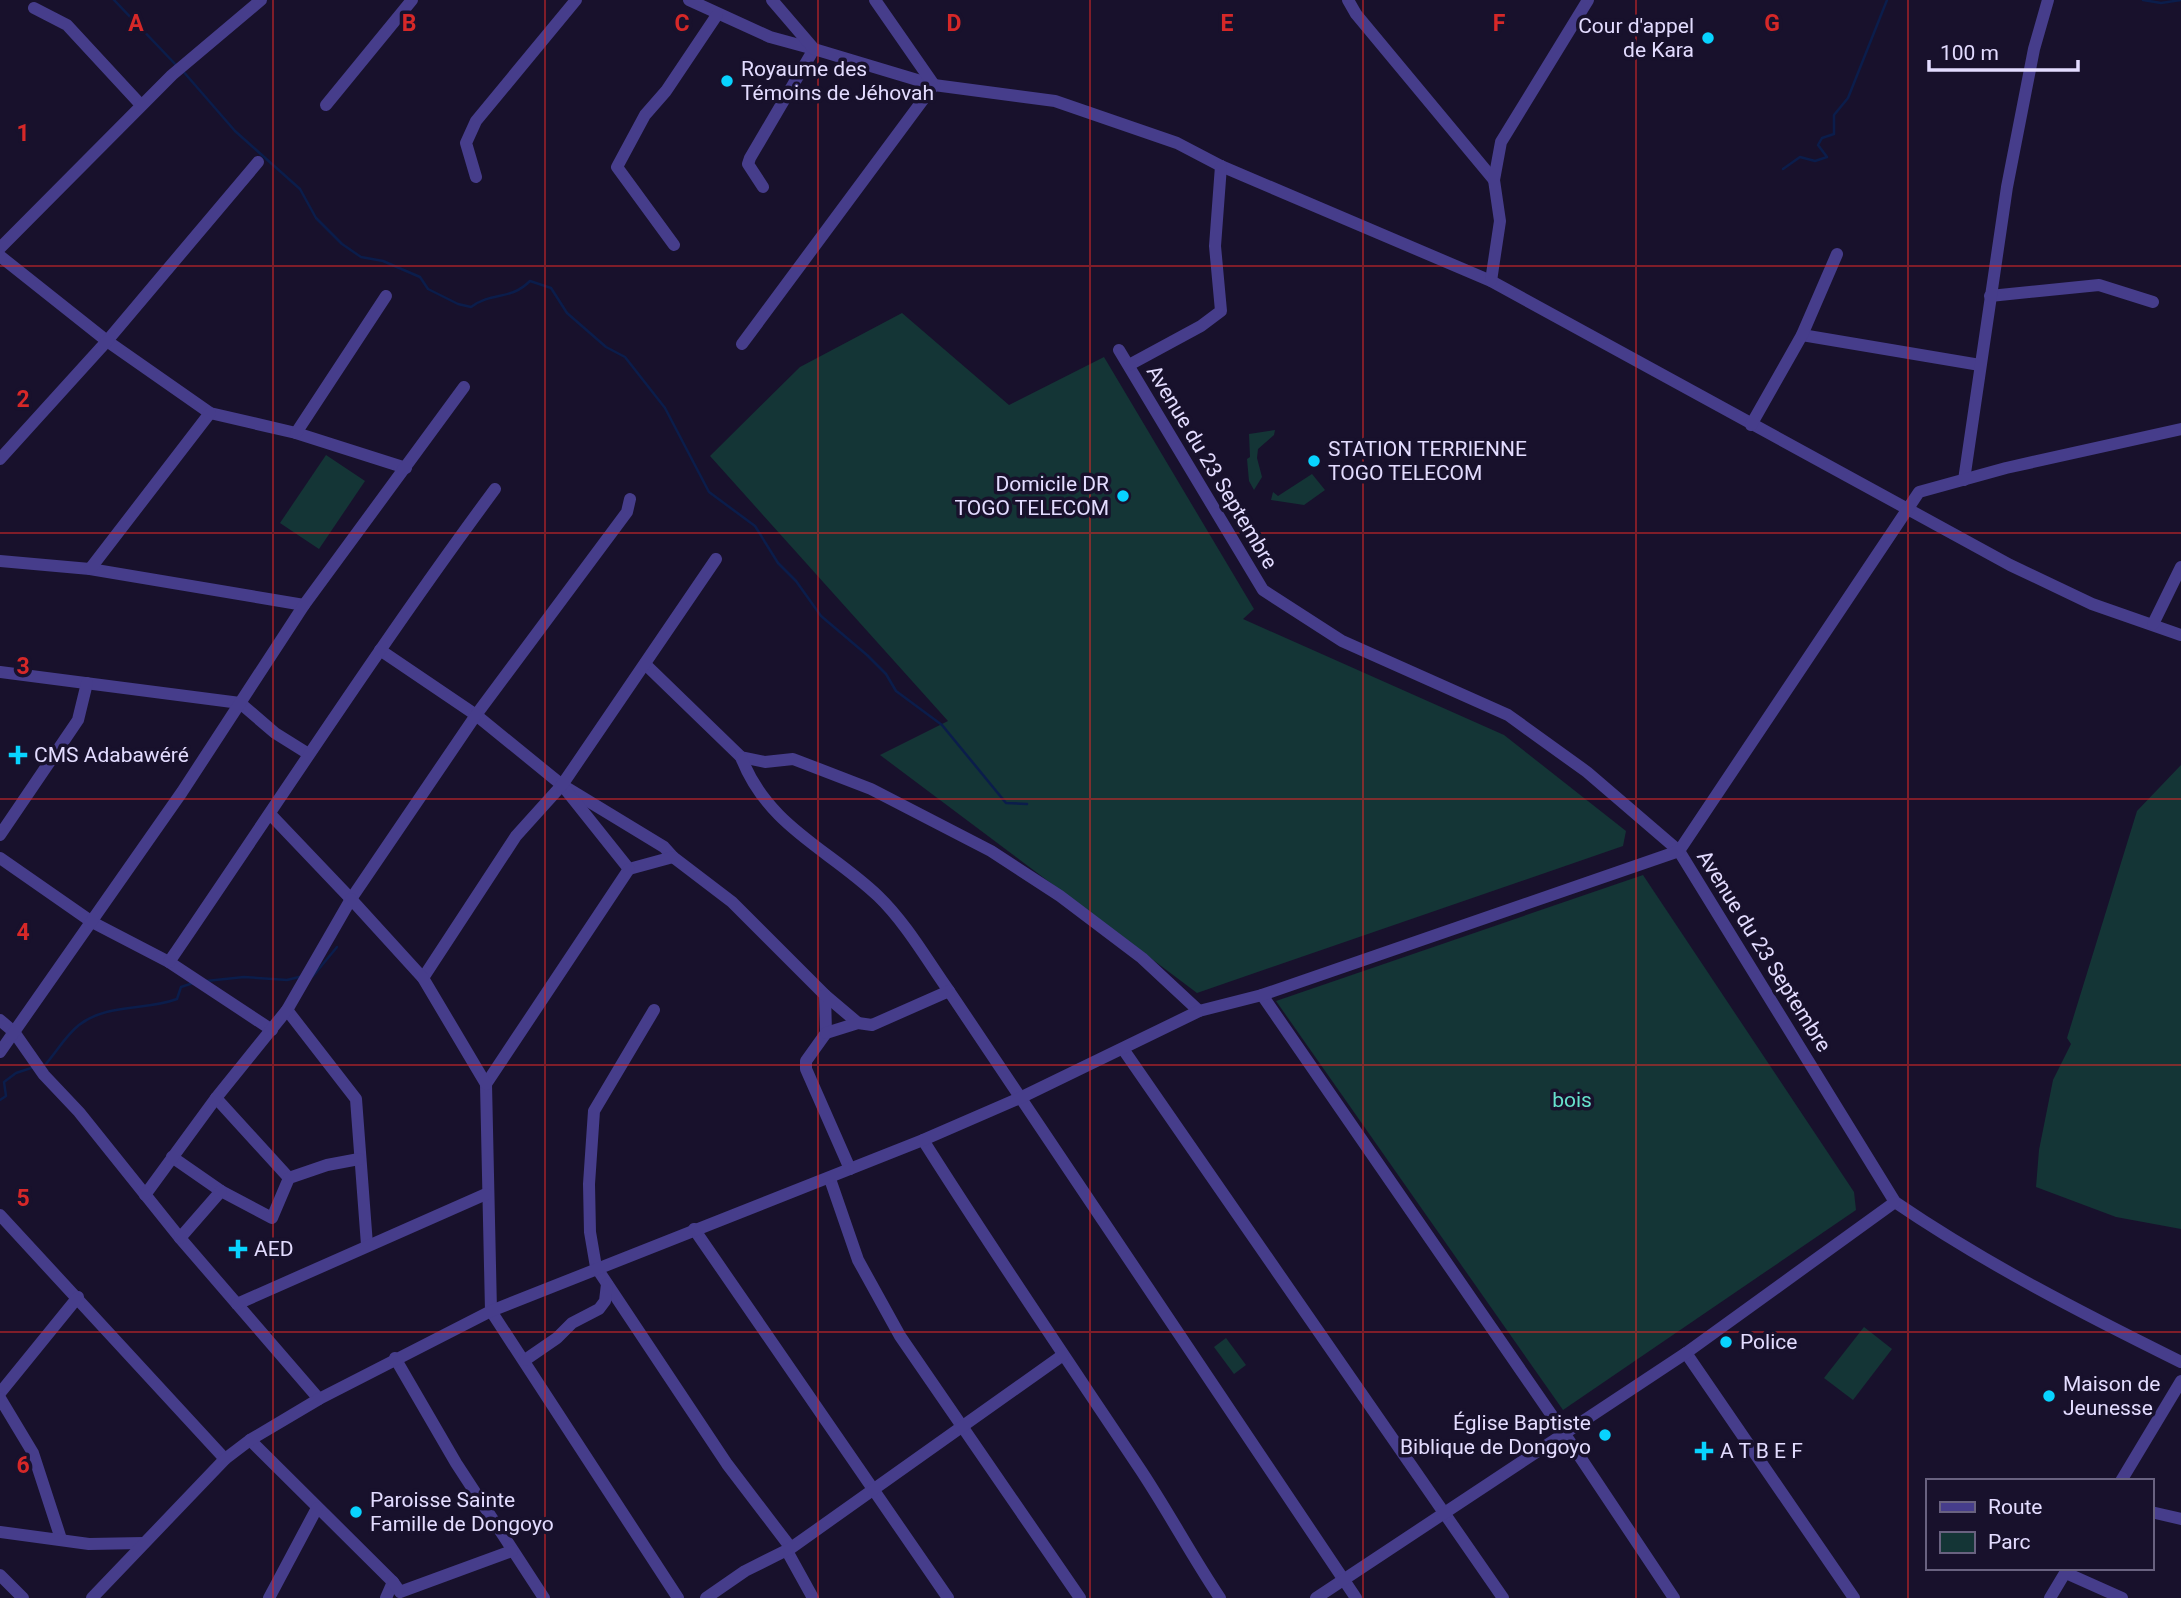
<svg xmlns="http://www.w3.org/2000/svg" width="2181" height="1598" font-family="Roboto,sans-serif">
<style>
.green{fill:#143536}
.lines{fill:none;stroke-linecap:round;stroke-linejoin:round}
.stream{stroke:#0b1d4b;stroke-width:2.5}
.minor{stroke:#463d8b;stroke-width:12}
.grid{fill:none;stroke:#d62828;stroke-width:2;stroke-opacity:0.55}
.poi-dot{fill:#08d3ff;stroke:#18112c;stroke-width:2.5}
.labels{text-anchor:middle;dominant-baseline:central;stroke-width:7;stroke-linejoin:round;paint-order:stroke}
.poi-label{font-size:21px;fill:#e3dcff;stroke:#18112c;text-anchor:start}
.street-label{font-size:21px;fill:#e3dcff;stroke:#18112c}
.park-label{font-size:21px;fill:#66e1cc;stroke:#18112c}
.grid-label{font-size:23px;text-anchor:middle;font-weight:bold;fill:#d62828;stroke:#18112c;stroke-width:7;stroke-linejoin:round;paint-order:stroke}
</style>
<rect width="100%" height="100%" fill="#18112c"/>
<!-- green -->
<g class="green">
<polygon points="902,313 1009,405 1104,357 1254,609 1243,619 1504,735 1626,831 1623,846 1197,993 880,755 948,721 710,456 800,367"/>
<polygon points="1275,430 1274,435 1258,449 1257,458 1262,477 1254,490 1249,481 1247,459 1250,457 1249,434"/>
<polygon points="326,455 365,481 319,549 280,523"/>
<polygon points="1312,474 1325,490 1304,505 1271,500 1273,492 1278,496"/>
<polygon points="2181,765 2181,1229 2116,1217 2036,1187 2039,1150 2053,1080 2071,1044 2067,1038 2137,811"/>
<polygon points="1643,875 1854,1192 1856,1210 1563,1410 1276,1001"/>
<polygon points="1864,1327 1892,1349 1853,1400 1824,1378"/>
<polygon points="1226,1338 1246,1365 1234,1374 1214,1347"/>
</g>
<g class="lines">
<!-- stream -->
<g class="stream">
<polyline points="114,0 177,66"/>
<polyline points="2143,0 2161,3 2181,0"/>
<path d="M182,70L235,131L300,189L316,218L342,244L361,257L383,261L420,277L428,289L458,304L471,307C493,291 510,301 530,281L551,288L567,313L606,347L625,357L665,408L709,492L755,526L778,563L796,581L821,616L867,655L886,674L896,691L942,725L1006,803L1027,804"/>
<polyline points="1783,169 1800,157 1815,161 1827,157 1818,145 1822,138 1834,134 1834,115 1848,98 1887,0"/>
<polyline points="313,976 337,947"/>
<polyline points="206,981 244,977 287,980 303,976"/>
<path d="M44,1066C56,1053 65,1036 79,1025C107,1003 145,1011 177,999L181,987L193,983"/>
<polyline points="0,1100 6,1096 4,1082 16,1073 34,1067"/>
</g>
<!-- minor -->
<g class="minor">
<polyline points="689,0 770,37 814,49 750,158 748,164 763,187"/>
<polyline points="772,0 814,49 934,85 1055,101 1177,143 1221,166 1491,281 2010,565 2092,604 2181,635"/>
<polyline points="1348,0 1356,14 1494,180"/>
<polyline points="34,8 67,25 141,105"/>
<polyline points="326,105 412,0"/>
<polyline points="476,177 466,143 476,121 576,0"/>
<polyline points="674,245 617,167 645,115 666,91 717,15"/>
<polyline points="0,248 172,75 261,0"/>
<polyline points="0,256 107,341 210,413 296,433 406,468"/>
<polyline points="1491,281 1500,221 1494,180 1501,142 1588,0"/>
<polyline points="1990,296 2099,285 2153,302"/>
<polyline points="1802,335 1980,365"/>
<polyline points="742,344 934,85 875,0"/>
<path d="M1119,350L1263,590L1342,641L1508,715L1587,772L1679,851L1895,1202C1986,1264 2082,1313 2181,1362"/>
<polyline points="1129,365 1201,326 1221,311 1215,246 1221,166"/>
<polyline points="1751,425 1802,335 1837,254"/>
<polyline points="296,433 386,296"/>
<polyline points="0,459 107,341 258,162"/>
<polyline points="1964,480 2007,187 2034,49 2048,0"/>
<polyline points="0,561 90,569 304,605"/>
<polyline points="90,569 210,413"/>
<polyline points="2153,624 2181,567"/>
<polyline points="380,650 476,715 562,785 664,847 673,857"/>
<polyline points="645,664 741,757 765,762 793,759 871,789 991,851 1060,896 1142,958 1199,1011"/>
<polyline points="0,672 240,703 275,733 307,753"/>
<path d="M741,757C768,827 829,849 878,896C906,923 927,960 949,991"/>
<polyline points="562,785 629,869 673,857 732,902 825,995 826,1033 806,1061 806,1069 850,1169"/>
<polyline points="270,814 351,899 476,715 627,512 630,499"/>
<polyline points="0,835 78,720 87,683"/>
<polyline points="0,858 92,922 169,962 272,1030"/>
<polyline points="629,869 486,1084 491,1311 678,1598"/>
<path d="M169,962C277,804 381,643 495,489"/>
<polyline points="423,978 516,836 562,785 716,559"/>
<polyline points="825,995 858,1023"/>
<polyline points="1262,995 1564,1433 1674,1598"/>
<polyline points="287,1010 356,1099 367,1245"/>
<polyline points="654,1010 594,1111 589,1184 590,1232 596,1267 727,1464 791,1548"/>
<polyline points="0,1020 14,1032 44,1075 79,1112 180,1238 319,1399"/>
<polyline points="826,1033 858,1023 872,1025 949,991 1356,1598"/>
<polyline points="1123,1049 1503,1598"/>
<polyline points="0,1052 182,792 304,605 464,387"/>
<polyline points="216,1098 289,1178"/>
<path d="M923,1140C993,1251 1066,1358 1138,1466C1167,1509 1191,1555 1220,1598"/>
<polyline points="172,1157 221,1191 272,1218 289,1178 327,1165 359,1159"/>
<polyline points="830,1179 858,1260 900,1336 1080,1598"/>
<polyline points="145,1195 216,1098 287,1010 351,899 423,978 486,1084"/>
<polyline points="0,1215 225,1459"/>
<polyline points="694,1229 948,1598"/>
<polyline points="180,1238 221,1191"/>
<polyline points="237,1304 486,1194"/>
<polyline points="1686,1353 1854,1598"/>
<polyline points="395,1358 456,1463 544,1598"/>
<polyline points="525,1360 557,1338 572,1323 599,1309 605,1301 607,1284"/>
<polyline points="0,1393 78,1297"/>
<polyline points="0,1398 33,1453 61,1539"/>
<polyline points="250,1440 393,1582 386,1598"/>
<polyline points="2121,1481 2181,1381"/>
<polyline points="2151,1512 2181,1519"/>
<polyline points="0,1532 89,1544 144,1543"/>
<polyline points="787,1551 813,1598"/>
<polyline points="2066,1573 2122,1598"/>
<polyline points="0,1575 23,1598"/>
<polyline points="393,1582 400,1592 512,1551"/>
<polyline points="92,1598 225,1459 250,1440 319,1399 491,1311 923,1140 1022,1097 1199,1011 1262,995 1679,851 1919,492 2006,468 2181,429"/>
<polyline points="269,1598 317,1508"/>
<polyline points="706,1598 745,1571 791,1548 1063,1355"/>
<polyline points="1316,1598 1686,1353 1895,1202"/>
<polyline points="2050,1598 2068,1568"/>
</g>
</g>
<!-- grid -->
<path class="grid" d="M273,0V1598M545,0V1598M818,0V1598M1090,0V1598M1363,0V1598M1636,0V1598M1908,0V1598M0,266H2181M0,533H2181M0,799H2181M0,1065H2181M0,1332H2181"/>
<!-- markers -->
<g class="poi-dot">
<circle cx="1708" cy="38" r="7"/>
<circle cx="727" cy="81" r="7"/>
<circle cx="1314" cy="461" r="7"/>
<circle cx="1123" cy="496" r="7"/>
<path d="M14.5 744.5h7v7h7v7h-7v7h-7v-7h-7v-7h7z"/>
<path d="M234.5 1238.5h7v7h7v7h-7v7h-7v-7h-7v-7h7z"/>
<circle cx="1726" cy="1342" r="7"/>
<circle cx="2049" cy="1396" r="7"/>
<circle cx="1605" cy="1435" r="7"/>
<path d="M1700.5 1440.5h7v7h7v7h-7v7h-7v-7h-7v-7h7z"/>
<circle cx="356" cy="1512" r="7"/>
</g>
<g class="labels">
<!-- poi labels -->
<g class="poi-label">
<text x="1694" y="26" text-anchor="end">Cour d'appel<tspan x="1694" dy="24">de Kara</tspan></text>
<text x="741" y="69">Royaume des<tspan x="741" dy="24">Témoins de Jéhovah</tspan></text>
<text x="1328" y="449">STATION TERRIENNE<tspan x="1328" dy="24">TOGO TELECOM</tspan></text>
<text x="1109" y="484" text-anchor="end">Domicile DR<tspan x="1109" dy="24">TOGO TELECOM</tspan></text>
<text x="34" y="755">CMS Adabawéré</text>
<text x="254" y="1249">AED</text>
<text x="1740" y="1342">Police</text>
<text x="2063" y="1384">Maison de<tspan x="2063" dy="24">Jeunesse</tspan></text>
<text x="1591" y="1423" text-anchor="end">Église Baptiste<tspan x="1591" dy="24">Biblique de Dongoyo</tspan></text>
<text x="1720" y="1451">A T B E F</text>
<text x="370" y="1500">Paroisse Sainte<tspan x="370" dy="24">Famille de Dongoyo</tspan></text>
</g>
<!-- street labels -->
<g class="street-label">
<text transform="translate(1212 467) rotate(59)">Avenue du 23 Septembre</text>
<text transform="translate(1764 951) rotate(58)">Avenue du 23 Septembre</text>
</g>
<!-- park labels -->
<g class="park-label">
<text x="1572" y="1100">bois</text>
</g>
</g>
<g class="grid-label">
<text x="136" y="31">A</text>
<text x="409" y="31">B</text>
<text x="682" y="31">C</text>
<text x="954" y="31">D</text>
<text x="1227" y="31">E</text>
<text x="1499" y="31">F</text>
<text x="1772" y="31">G</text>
<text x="23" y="141">1</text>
<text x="23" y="407">2</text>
<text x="23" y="674">3</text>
<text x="23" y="940">4</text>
<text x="23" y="1206">5</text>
<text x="23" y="1473">6</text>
</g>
<!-- legend -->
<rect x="1926" y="1479" width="228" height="91" fill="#18112c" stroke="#696280" stroke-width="2"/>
<rect x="1940" y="1502" width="35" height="10" fill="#463d8b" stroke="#696280" stroke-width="2"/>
<text x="1988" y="1514" font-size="21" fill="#e3dcff">Route</text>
<rect x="1940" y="1532" width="35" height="21" fill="#143536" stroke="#696280" stroke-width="2"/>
<text x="1988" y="1549" font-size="21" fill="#e3dcff">Parc</text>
<!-- scale -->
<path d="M1929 60v10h149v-10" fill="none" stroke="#e3dcff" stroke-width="3.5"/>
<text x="1940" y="60" font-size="21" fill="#e3dcff" stroke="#18112c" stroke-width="5" paint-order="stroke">100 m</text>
</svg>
